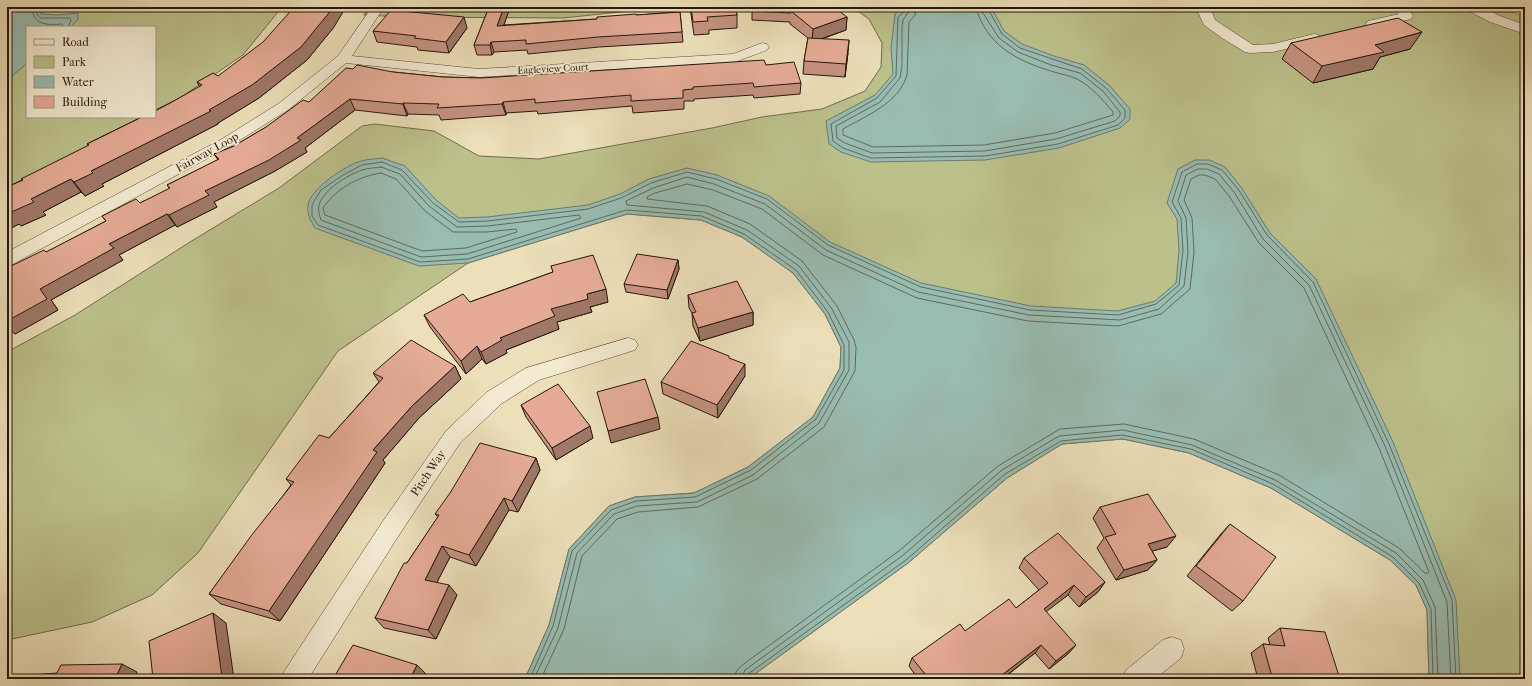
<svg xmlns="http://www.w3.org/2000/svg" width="1532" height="686" font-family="'IM FELL French Canon',serif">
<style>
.green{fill:#bcc18c;stroke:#706c4d}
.water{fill:#99bcb1;stroke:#6b7a70}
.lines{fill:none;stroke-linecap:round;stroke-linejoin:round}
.shore{stroke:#5f6a60;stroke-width:1}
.minor-casing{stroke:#574939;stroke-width:1}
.minor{fill:#f3ead2;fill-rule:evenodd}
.wall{fill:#c59381;stroke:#25170e}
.shaded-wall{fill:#a07869;stroke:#25170e}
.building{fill:#e5ab96;stroke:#25170e}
.labels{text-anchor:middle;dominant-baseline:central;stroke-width:3.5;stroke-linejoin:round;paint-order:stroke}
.far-street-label{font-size:10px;fill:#25170e;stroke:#f3ead2}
.street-label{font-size:12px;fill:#25170e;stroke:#f3ead2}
</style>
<rect width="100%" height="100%" fill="#ecdfb9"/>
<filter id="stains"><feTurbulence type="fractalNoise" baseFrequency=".005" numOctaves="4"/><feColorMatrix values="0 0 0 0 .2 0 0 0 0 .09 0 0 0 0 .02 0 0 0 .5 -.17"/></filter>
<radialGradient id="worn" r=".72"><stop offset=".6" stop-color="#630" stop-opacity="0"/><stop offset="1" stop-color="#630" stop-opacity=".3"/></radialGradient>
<!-- green -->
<g class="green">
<polygon points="7,7 282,7 243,55 155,115 155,27 27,27 27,117 152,117 7,190"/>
<polygon points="368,7 667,7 563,18 404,17 364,15"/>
<polygon points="852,7 1525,7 1525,679 1429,679 1427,610 1416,585 1390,560 1271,488 1189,453 1123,439 1062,444 1007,478 908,563 748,679 522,679 528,672 549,625 569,549 609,506 635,497 694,493 748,467 813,417 840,368 841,347 825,314 793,273 742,237 701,220 627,214 468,263 338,351 198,553 152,595 92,622 7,640 7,352 75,315 190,242 279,188 362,126 375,124 434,131 479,156 539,159 712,128 762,117 822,109 865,91 881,67 882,43 869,19"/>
</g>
<!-- water -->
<g class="water">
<polygon points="7,7 41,7 41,14 58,15 78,13 78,19 71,27 27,27 27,63 11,77 7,85"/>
<polygon points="908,7 991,7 1004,31 1022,44 1054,56 1084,65 1109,85 1130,109 1130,119 1120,128 1059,148 985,160 871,162 841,152 829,144 826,121 875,95 893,74 891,48 895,14 901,9"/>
<path d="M382,158L405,166L436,200L459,218L487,217L588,205L620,194L649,179L687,168L717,175L769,196L830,242L921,283L1031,306L1118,311L1155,301L1176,283L1179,251L1177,219L1167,203L1178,169L1195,160H1209L1225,167L1241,187L1270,233L1316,279L1393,442L1456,600L1460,679H1429L1427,610L1416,585L1390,560L1271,488L1189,453L1123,439L1062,444L1007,478L908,563L748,679H522L528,672L549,625L569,549L609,506L635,497L694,493L748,467L813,417L840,368L841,347L825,314L793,273L742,237L701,220L627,214L468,263L419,266L315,228C310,220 307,214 308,205C310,189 346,165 361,161C368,159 376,159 382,158Z"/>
</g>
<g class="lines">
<!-- shore -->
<g class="shore">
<path d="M32,7C33,26 47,25 62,24L63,27"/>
<polyline points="37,7 37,14 40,18 70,18 71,20 68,27"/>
<polyline points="905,7 905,11 898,17 896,76 877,98 831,124 833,141 843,148 871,158 985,156 1058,144 1118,125 1125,118 1125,110 1106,88 1082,69 1020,48 1002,34 987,7"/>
<polyline points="910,7 909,11 903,20 902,27 902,66 900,78 880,102 836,126 837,138 845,143 872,153 985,151 1056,139 1115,121 1120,116 1120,112 1103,91 1080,73 1051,65 1018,52 999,38 983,13 982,7"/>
<path d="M916,7L915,15L909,22L907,75C899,103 866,116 843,129V135L873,147L984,145L1055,133L1113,115V112C1103,100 1091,86 1077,79C1069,75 1059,74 1051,71C1017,61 985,44 976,7"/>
<path d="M381,167L400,174L429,206L457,227L488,226L579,215L581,218L467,254L421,257L321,220C319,215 318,210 319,205C324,189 348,175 362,170C368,168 375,168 381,167Z"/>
<path d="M381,173L396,179L425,211L453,232H487L516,229L517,232L466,248L422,251L325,215L323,208C337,188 357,177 381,173Z"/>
<polyline points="527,679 532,674 553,626 572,551 611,510 636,501 695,497 751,470 816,419 844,370 844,345 828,312 796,270 744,234 702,216 626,210 468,259 420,262 318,225 312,216 312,205 321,190 343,175 362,165 382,162 402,170 433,203 459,222 488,221 588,209 621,198 651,183 687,172 716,179 767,199 828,245 921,287 1030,310 1118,315 1156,304 1179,285 1183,251 1181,218 1172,202 1182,172 1197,164 1208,164 1222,170 1238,189 1267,235 1313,282 1389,444 1452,600 1456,679"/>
<polyline points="534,679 558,628 577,553 614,514 637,506 697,502 753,475 819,423 849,370 849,342 832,309 799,266 747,230 704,212 627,205 626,201 653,188 687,177 714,184 765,204 826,250 918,292 1029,315 1120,320 1159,309 1184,286 1188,252 1186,218 1178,201 1186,175 1198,169 1207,169 1219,174 1234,192 1263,239 1309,285 1385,446 1447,602 1451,679"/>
<polyline points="541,679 564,629 582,556 617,519 638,512 698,507 757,479 824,427 855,371 856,347 854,340 837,306 802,261 750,224 707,206 647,199 647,197 655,193 687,184 713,190 762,209 823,255 917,298 1028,321 1118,326 1161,314 1190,289 1194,252 1192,218 1184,200 1191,179 1199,175 1205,175 1215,179 1229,196 1259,243 1304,288 1379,448 1429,572 1426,574 1399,548 1279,475 1194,439 1124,424 1060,429 998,466 899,551 741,666 736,672 735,679"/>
<polyline points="741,679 745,670 902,556 1002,470 1059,436 1123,430 1192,445 1275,480 1396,553 1423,580 1435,607 1438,679"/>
<polyline points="746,679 748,674 906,560 1005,474 1061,441 1122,435 1191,449 1273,484 1393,557 1419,583 1431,609 1433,679"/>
</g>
<defs>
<g id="minor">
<polygon points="372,7 384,7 352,56 479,69 733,54 762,43 767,44 769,47 767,50 735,62 479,77 346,63 288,110 232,145 13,264 7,266 7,252 222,139 278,104 338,56"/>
<polygon points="1202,7 1214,7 1212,12 1215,20 1253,45 1273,44 1314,34 1319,35 1321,38 1319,41 1273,52 1250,53 1245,52 1222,38 1204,25 1198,12"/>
<polygon points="1396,7 1408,7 1413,16 1411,19 1373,28 1368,27 1366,24 1368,21 1399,14"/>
<polygon points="1466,7 1482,7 1500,16 1525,25 1525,34 1490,22 1467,10"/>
<polygon points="1504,7 1525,8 1525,16 1505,10"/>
<polygon points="628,338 635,340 638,345 635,350 539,380 501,404 460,443 399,535 308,679 281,679 285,670 383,521 446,431 487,392 526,368"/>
<polygon points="1172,637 1181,640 1184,649 1181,658 1155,679 1122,679 1126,670 1163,640"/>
</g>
</defs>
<!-- minor casing -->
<use href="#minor" class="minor-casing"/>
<!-- minor -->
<use href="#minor" class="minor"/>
</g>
<!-- wall -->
<g class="wall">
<polygon points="489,7 510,7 504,25 597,19 636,15 680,12 683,42 599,47 528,54 527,50 494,52 492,55 477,55 474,45"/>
<polygon points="690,7 735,7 737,15 737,28 709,30 709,34 694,35"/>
<polygon points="753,7 794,7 793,10 847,17 846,30 822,39 848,53 845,77 803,74 804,61 808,38 790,24 790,22 752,20 752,11"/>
<polygon points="334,27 307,60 259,98 218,123 218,124 102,184 104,186 85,196 81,192 43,212 46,215 21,226 19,224 7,230 7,187 22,180 89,146 87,144 172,102 200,87 197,82 218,76"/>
<polygon points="467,28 449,53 418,50 417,47 377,42 373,31"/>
<polygon points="1291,43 1410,49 1380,57 1373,69 1313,83 1282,59"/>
<polygon points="766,65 801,83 800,94 754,98 753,95 694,99 694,101 684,101 684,109 633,113 632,106 538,114 537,111 506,113 506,115 441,120 439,115 408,114 407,116 355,110 305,148 307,152 275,171 214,202 217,207 177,227 175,225 119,255 123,260 51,300 58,310 15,334 7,327 7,268 47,252 106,221 102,216 140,203 170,189 167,185 218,160 214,154 234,146 309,102 353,69 393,72 443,77 481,78"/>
<polygon points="678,260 679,269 668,299 626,292 624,284"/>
<polygon points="551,266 608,302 590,307 592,312 557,322 559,329 506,350 507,353 486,364 482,359 466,374 430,327 424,315 470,302 553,272"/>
<polygon points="688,295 753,312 753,325 700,341 693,326 692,313 689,308"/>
<polygon points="729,358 745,376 718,418 663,394 661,382"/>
<polygon points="455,366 461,379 419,418 383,460 385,463 280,621 221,604 209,594 291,485 286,479 329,438 379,382 373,373"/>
<polygon points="521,405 593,438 556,460 526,417"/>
<polygon points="536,458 540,470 518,512 509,510 476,566 450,557 437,582 457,595 436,639 384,628 375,618 407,563 438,517 435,514"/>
<polygon points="1100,507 1167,547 1152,551 1157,560 1148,570 1116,580 1097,548 1104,538 1093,518"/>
<polygon points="1230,524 1243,601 1232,611 1187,576 1220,535"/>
<polygon points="1024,558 1105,582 1098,592 1079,607 1068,595 1046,611 1069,653 1049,669 1035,653 1004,678 918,679 909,666 912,658 1016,608 1039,590 1019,568"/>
<polygon points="1280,628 1340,679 1258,679 1251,653 1263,644 1270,645 1268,638"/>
</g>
<!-- shaded-wall -->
<g class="shaded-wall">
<polygon points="333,7 346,7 334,27 307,60 259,98 218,123 218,124 102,184 104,186 85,196 74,182 91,171 209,110"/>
<polygon points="504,7 510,7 510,8 500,35 497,26"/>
<polygon points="464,17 467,28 449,53 446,42"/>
<polygon points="847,17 846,30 812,42 813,29"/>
<polygon points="1422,32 1410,49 1380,57 1373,69 1313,83 1322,66 1375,45"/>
<polygon points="849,40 848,53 845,77 846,64"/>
<polygon points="491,42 494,52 492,55 490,45"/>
<polygon points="350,99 355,110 305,148 307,152 275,171 214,202 217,207 177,227 169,215 205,191 297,138"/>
<polygon points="503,102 506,113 506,115 502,104"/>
<polygon points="403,103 408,114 407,116 403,104"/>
<polygon points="71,179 81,192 43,212 46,215 21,226 19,224 7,230 7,211"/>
<polygon points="167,214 175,225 119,255 123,260 51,300 58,310 15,334 7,327 7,321 40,289 109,244"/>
<polygon points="678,260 679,269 668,299 667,290"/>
<polygon points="606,289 608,302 590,307 592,312 557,322 559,329 506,350 507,353 486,364 481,352 500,338 551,309 587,294"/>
<polygon points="753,312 753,325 700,341 698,328"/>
<polygon points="477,346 482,359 466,374 461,361"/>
<polygon points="745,364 745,376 718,418 717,405"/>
<polygon points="455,366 461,379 419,418 383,460 385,463 280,621 269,611 373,450 412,406"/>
<polygon points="658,417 660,429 611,443 608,431"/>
<polygon points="590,426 593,438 556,460 552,448"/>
<polygon points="536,458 540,470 518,512 512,501"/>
<polygon points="504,498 509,510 476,566 469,555"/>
<polygon points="1176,536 1167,547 1139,555 1148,544"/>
<polygon points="442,546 450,557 433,590 425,580"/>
<polygon points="1157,560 1148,570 1116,580 1124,570"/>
<polygon points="1105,582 1098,592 1079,607 1086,597"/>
<polygon points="449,585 457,595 436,639 428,630"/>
<polygon points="1074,585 1068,595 1038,618 1044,609"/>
<polygon points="213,613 226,623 234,679 219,679"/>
<polygon points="1041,645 1035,653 1002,679 1002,675"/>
<polygon points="1076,645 1069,653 1049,669 1056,661"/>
<polygon points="122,664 137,672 135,679 115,679"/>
<polygon points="417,665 426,674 423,679 410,679"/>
</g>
<!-- building -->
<g class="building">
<polygon points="293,7 333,7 328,14 301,47 252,85 209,110 211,111 91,171 93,173 74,182 71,179 31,199 34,202 9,213 7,211 7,187 23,180 21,179 89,145 87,144 142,117 155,117 155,111 172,102 202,85 197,82 213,73 218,76 263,42 288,14"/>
<polygon points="489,7 504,7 497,26 597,19 597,17 636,14 636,15 680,12 682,32 598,37 526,44 526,40 491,42 490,45 474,45"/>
<polygon points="691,7 735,7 737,15 707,17 708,21 693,22"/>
<polygon points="753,7 792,7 792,10 791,11 791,13 752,11"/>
<polygon points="802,7 834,7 847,17 813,29 791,11"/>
<polygon points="391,10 464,17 446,42 414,38 416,36 373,31"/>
<polygon points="1398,18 1422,32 1375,45 1384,52 1322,66 1291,43"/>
<polygon points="808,38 849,40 846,64 804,61"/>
<polygon points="764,60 766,65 794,62 801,83 754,87 753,83 693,87 693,89 683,90 683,98 631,101 631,95 535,103 535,99 503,102 502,104 437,108 439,104 403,103 403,104 350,99 297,138 301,140 269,160 205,191 209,195 169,215 167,214 109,244 114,248 40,289 47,299 7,321 7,268 44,250 46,252 106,221 102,216 136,199 140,203 170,188 167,185 219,159 214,154 234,146 266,127 303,100 309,102 346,68 353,69 357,65 393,72 443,77 481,78"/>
<polygon points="637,254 678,260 667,290 624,284"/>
<polygon points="593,255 606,289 587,294 588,299 551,309 555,316 500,338 502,340 481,352 477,346 461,361 424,315 463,294 470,302 553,272 551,266"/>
<polygon points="737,281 753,312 698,328 692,313 696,312 688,295"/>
<polygon points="411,340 455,366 412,406 373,450 377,452 269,611 209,594 251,536 294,482 286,479 319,435 329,438 383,378 373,373"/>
<polygon points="691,341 729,356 729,358 745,364 717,405 661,382"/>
<polygon points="645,379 658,417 608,431 597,392"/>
<polygon points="558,384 590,426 552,448 521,405"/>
<polygon points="480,443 536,458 512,501 504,498 469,555 442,546 425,580 449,585 428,630 375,618 404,563 407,563 439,515 435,514 450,493"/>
<polygon points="1148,494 1176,536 1148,544 1157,560 1124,570 1105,537 1116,534 1100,507"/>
<polygon points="1230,524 1276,557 1243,601 1196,566"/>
<polygon points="1058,533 1105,582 1086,597 1074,585 1044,609 1076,645 1056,661 1041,645 1002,675 1005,679 918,679 925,674 912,658 960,624 965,631 1009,599 1016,608 1048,583 1024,558"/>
<polygon points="213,613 222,677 219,679 153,679 149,641"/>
<polygon points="1280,628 1325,632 1340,679 1290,679 1272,677 1263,644 1285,646"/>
<polygon points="353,645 417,665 410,679 333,679"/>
<polygon points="122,664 115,679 7,679 7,677 57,673 61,665"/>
</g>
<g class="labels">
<!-- far-street labels -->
<g class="far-street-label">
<text transform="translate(553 69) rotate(-3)">Eagleview Court</text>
</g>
<!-- street labels -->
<g class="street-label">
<text transform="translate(207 152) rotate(-29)">Fairway Loop</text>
<text transform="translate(428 473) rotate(-56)">Pitch Way</text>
</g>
</g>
<!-- margin -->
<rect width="1532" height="686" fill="none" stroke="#ecdfb9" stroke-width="24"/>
<rect x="8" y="8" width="1516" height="670" fill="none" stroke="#25170e" stroke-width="2"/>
<rect x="12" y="12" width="1508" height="662" fill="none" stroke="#25170e"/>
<!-- legend -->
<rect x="26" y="26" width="130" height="92" fill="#f3ead2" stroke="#a19684"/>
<rect x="34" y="39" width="20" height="6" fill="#f3ead2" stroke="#a19684"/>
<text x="62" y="46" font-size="12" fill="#25170e">Road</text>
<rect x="34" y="56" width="20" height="12" fill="#bcc18c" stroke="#a19684"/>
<text x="62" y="66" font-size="12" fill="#25170e">Park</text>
<rect x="34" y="76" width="20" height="12" fill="#99bcb1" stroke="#a19684"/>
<text x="62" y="86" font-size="12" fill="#25170e">Water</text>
<rect x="34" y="96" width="20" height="12" fill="#e5ab96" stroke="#a19684"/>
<text x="62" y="106" font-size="12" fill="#25170e">Building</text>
<rect width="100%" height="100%" filter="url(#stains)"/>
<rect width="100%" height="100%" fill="url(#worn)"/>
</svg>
